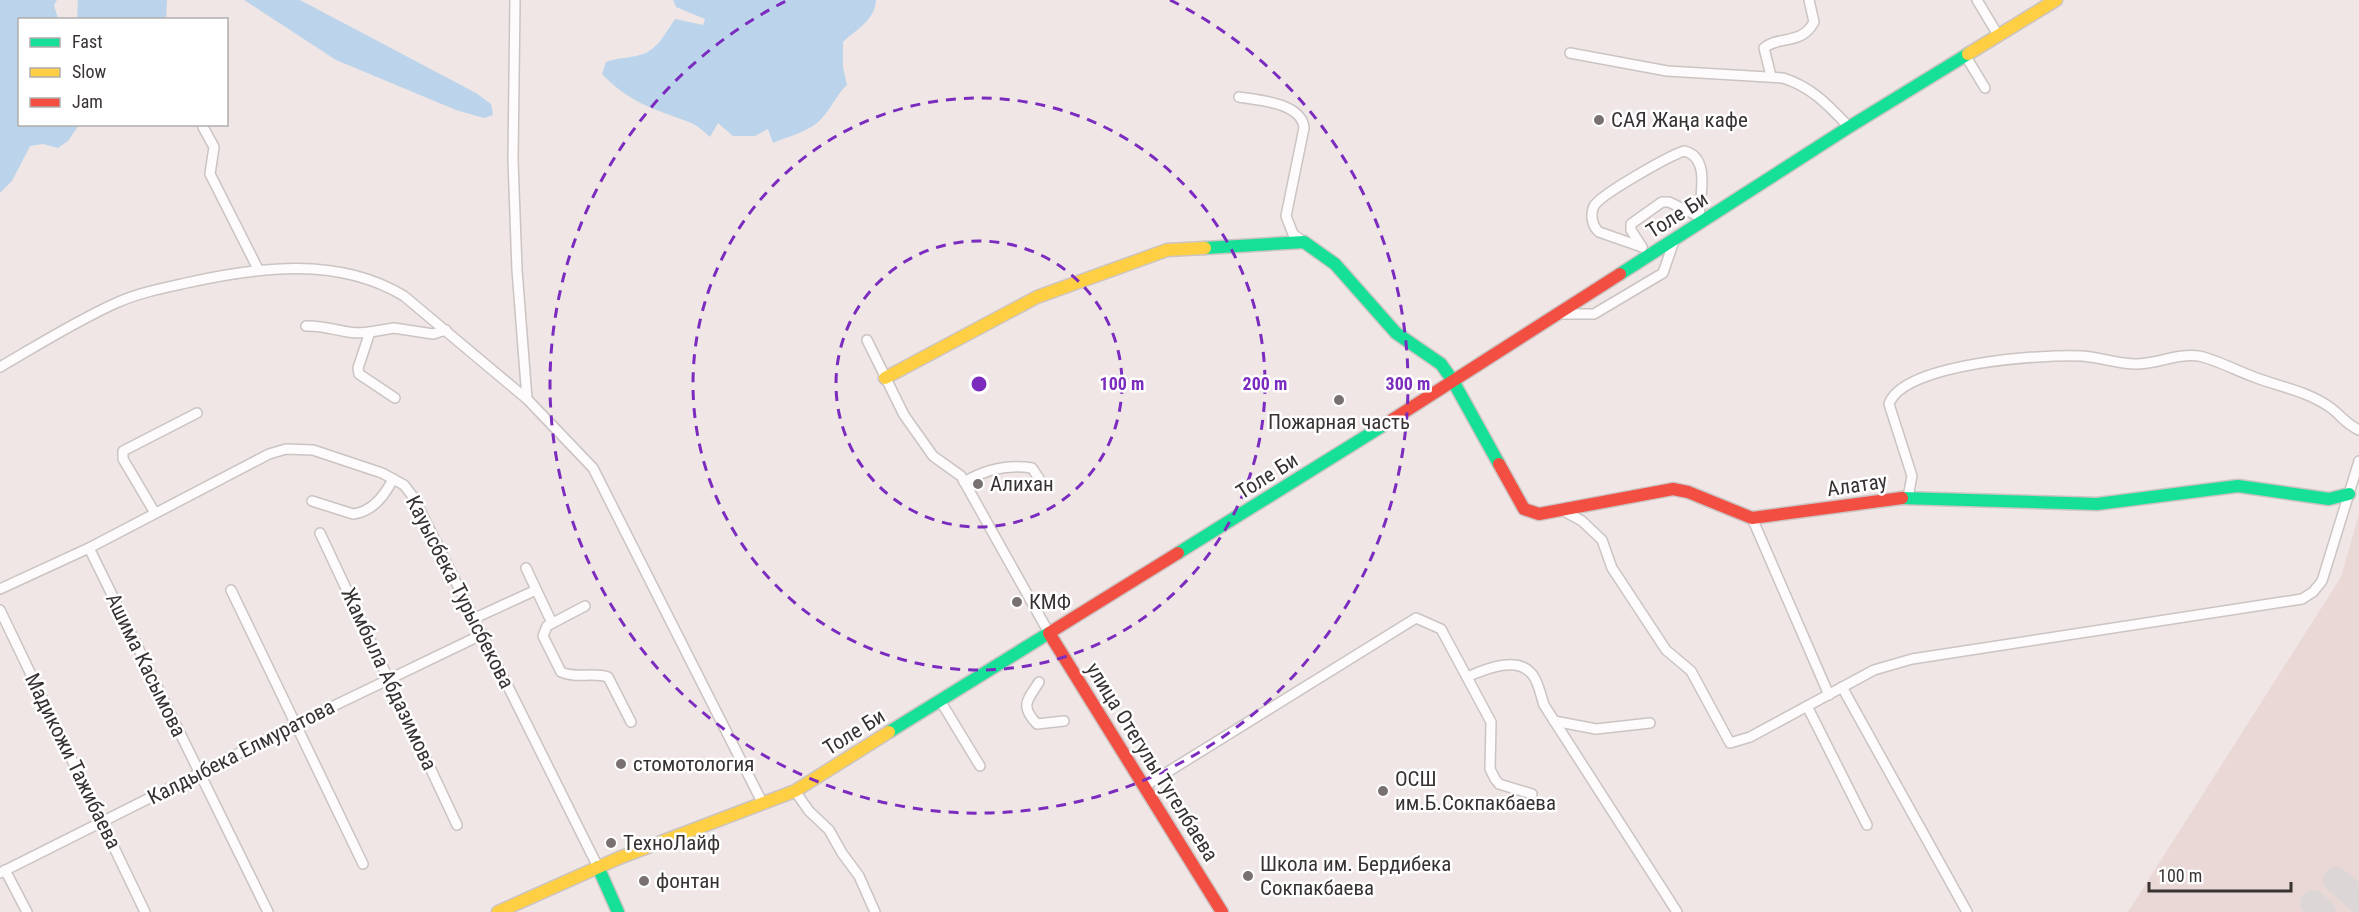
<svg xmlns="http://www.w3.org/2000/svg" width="2359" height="912" font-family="'Roboto Condensed',sans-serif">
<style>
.built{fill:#ead8d6}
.water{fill:#bcd4eb}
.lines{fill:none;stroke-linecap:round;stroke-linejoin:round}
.taxiway{stroke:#dcd6d6;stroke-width:26}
.street-casing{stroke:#cbc4c3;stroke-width:12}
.fast-casing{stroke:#cbc4c3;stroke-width:15}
.slow-casing{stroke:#cbc4c3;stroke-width:15}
.jam-casing{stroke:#cbc4c3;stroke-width:15}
.street{stroke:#fdfbfb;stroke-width:9}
.fast{stroke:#16e098;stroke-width:12}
.slow{stroke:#ffcf43;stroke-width:12}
.jam{stroke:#f24e42;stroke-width:12}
.ring{fill:none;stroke:#7b2cbf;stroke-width:3;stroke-dasharray:10 8}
.poi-dot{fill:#797171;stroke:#fff;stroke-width:2}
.labels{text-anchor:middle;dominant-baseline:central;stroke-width:5;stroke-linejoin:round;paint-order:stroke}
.poi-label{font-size:21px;fill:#393232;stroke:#fff;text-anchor:start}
.street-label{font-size:21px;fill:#393232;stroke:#fff}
.centre{fill:#7b2cbf;stroke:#fff;stroke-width:3}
.ring-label{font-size:18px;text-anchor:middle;font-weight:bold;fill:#7b2cbf;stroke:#fff;stroke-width:5;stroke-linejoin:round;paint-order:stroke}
</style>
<rect width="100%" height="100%" fill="#efe6e5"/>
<!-- built -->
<polygon class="built" points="2359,514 2359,912 2128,912 2341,577"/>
<!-- water -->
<g class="water">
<polygon points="0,0 57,0 54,5 58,19 20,20 20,124 79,125 68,141 58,148 43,144 30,146 12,181 0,193"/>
<polygon points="78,0 167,0 166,19 77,19"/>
<polygon points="244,0 300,0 476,93 491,104 493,115 484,118 456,110 336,60"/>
<path d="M673,0H876C875,20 857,29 843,42V67L847,85C835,96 830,112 817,123C806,132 787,137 773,143L768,129L755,136H733L718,123L710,137C692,120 692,124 670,115C642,105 623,96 602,74L606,62C619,57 633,58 643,54C658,49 666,32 675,19L703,25L705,19L676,7Z"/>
</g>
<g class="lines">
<!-- taxiway -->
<g class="taxiway">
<polyline points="2336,880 2359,900"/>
<polyline points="2313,903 2323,912"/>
</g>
<defs>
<g id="street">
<polyline points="515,0 513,160 517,270 527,399"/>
<polyline points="1977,0 1998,35"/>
<path d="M1570,53L1667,71L1783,78C1812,87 1829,106 1849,127"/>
<polyline points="1965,55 1985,88"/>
<path d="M1771,76L1764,48C1779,35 1801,46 1814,22L1809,0"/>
<path d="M1239,97C1259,100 1302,103 1304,128L1286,216L1293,234L1304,242"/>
<polyline points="203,127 214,147 210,174 258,269"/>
<path d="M1642,247L1599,232C1592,226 1590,215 1594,206C1601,194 1669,156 1684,151C1711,157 1700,196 1699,217"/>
<polyline points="1642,247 1631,230 1631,224 1662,202 1669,202 1704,219"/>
<polyline points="1558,314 1594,314 1663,273 1675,238"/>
<path d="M306,326C330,325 346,336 370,332"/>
<polyline points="867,340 904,415 933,456 961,476 1049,633"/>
<path d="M0,367C38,345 76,321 116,303C138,293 163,288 186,283C258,267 338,256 404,296L527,399L593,468L763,804"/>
<polyline points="395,398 359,374 358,368 370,332 394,328 433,334 446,330"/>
<path d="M964,482C986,469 1007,464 1032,468L1040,480"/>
<path d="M1908,497L1912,476L1889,404C1903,363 2043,354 2082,356C2100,357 2117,364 2136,364C2157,364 2177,353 2199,356C2217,360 2237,371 2254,377C2280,387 2308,391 2331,408C2342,416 2344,423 2359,430"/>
<path d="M312,501L353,514C372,512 385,495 393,479"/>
<polyline points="1564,511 1582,521 1602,540 1612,568 1666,650 1691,671 1730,743 1750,737 1874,670 1912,659 2302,599 2313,592 2322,581 2359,461"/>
<polyline points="155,513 123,459 123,451 197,413"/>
<polyline points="1752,518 1829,695"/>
<polyline points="320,533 457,825"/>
<polyline points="89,548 268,912"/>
<polyline points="526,568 552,623"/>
<polyline points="0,589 89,548 269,454 286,449 313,450 382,473 404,485 414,498 598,867"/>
<polyline points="231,590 363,864"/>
<path d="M585,606L547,626L543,636L561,672C576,679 593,672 608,677L631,722"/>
<polyline points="0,610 145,912"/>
<polyline points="475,618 536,590"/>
<path d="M1467,677C1485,669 1520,654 1534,677C1539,685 1541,696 1544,705L1677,912"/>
<path d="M1039,682C1028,700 1019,705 1037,724L1064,721"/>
<polyline points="1842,687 1967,912"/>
<polyline points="941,702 980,766"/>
<polyline points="1807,706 1867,825"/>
<polyline points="1554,721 1596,729 1650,723"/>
<polyline points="1145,786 1416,618 1441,629 1491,722 1490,769 1495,779 1499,784 1532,794"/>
<polyline points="795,791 809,811 829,830 842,853 859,876 875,912"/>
<polyline points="5,870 27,912"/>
<polyline points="0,873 319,713 483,634"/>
</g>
<g id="fast">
<polyline points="1205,248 1304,242 1335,264 1396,333 1441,364 1453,381 1499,464"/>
<polyline points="1620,274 1849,127 1968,54"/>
<polyline points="1902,498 2097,504 2238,486 2329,499 2349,494"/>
<polyline points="1178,553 1384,425"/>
<polyline points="889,732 1049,633"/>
<polyline points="598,867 618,912"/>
</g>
<g id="slow">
<polyline points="1968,54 2056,0"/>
<polyline points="885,378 1037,297 1167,250 1205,248"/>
<polyline points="498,912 619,858 795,791 889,732"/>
</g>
<g id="jam">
<polyline points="1384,425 1620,274"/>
<polyline points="1499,464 1524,509 1539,514 1673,489 1688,492 1752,518 1902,498"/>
<polyline points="1178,553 1049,633 1222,912"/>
</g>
</defs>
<!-- street casing -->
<use href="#street" class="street-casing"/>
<!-- fast casing -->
<use href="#fast" class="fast-casing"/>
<!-- slow casing -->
<use href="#slow" class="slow-casing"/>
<!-- jam casing -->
<use href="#jam" class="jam-casing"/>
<!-- street -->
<use href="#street" class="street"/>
<!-- fast -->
<use href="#fast" class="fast"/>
<!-- slow -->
<use href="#slow" class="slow"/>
<!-- jam -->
<use href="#jam" class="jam"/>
</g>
<!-- distance rings -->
<g class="ring">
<circle cx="979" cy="384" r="143"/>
<circle cx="979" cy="384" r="286"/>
<path d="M1170 0A429 429 0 1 1 788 0"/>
</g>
<!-- markers -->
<g class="poi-dot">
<circle cx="1599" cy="120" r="6"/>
<circle cx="1339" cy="400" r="6"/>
<circle cx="978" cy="484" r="6"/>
<circle cx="1017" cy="602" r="6"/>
<circle cx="621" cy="764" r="6"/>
<circle cx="1383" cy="791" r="6"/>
<circle cx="611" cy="843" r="6"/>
<circle cx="1248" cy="876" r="6"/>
<circle cx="644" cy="881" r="6"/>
</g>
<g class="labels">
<!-- poi labels -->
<g class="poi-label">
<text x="1611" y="120">САЯ Жаңа кафе</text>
<text x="1339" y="422" text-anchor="middle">Пожарная часть</text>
<text x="990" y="484">Алихан</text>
<text x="1029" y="602">КМФ</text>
<text x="633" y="764">стомотология</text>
<text x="1395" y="779">ОСШ<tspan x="1395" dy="24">им.Б.Сокпакбаева</tspan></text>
<text x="623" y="843">ТехноЛайф</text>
<text x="1260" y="864">Школа им. Бердибека<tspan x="1260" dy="24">Сокпакбаева</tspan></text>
<text x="656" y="881">фонтан</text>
</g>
<!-- street labels -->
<g class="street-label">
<text transform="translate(1677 215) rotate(-32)">Толе Би</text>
<text transform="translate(1267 476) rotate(-32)">Толе Би</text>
<text transform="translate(1857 485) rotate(-8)">Алатау</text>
<text transform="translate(460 592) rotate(63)">Кауысбека Турысбекова</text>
<text transform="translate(146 665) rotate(64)">Ашима Касымова</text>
<text transform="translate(389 679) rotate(65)">Жамбыла Абдазимова</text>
<text transform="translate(854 732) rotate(-32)">Толе Би</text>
<text transform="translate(241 752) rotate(-27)">Калдыбека Елмуратова</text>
<text transform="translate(73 761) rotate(64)">Мадикожи Тажибаева</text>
<text transform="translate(1152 762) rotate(58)">улица Отегулы Тугелбаева</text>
</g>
</g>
<circle cx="979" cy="384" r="9" class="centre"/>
<g class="ring-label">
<text x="1122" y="390">100 m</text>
<text x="1265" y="390">200 m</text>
<text x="1408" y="390">300 m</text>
</g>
<!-- legend -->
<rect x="18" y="18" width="210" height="108" fill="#ffffff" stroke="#b0adad" stroke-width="1.5"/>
<rect x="30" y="38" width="30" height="9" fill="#16e098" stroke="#b0adad" stroke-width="1.5"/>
<text x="72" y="48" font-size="18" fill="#393232">Fast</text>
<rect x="30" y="68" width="30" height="9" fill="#ffcf43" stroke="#b0adad" stroke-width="1.5"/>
<text x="72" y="78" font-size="18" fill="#393232">Slow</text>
<rect x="30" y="98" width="30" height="9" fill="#f24e42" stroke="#b0adad" stroke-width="1.5"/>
<text x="72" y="108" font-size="18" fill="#393232">Jam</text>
<!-- scale -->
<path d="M2149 882v9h142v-9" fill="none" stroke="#393232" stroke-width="3"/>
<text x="2158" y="882" font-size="18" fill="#393232" stroke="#ffffff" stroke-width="4.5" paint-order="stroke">100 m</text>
</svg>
